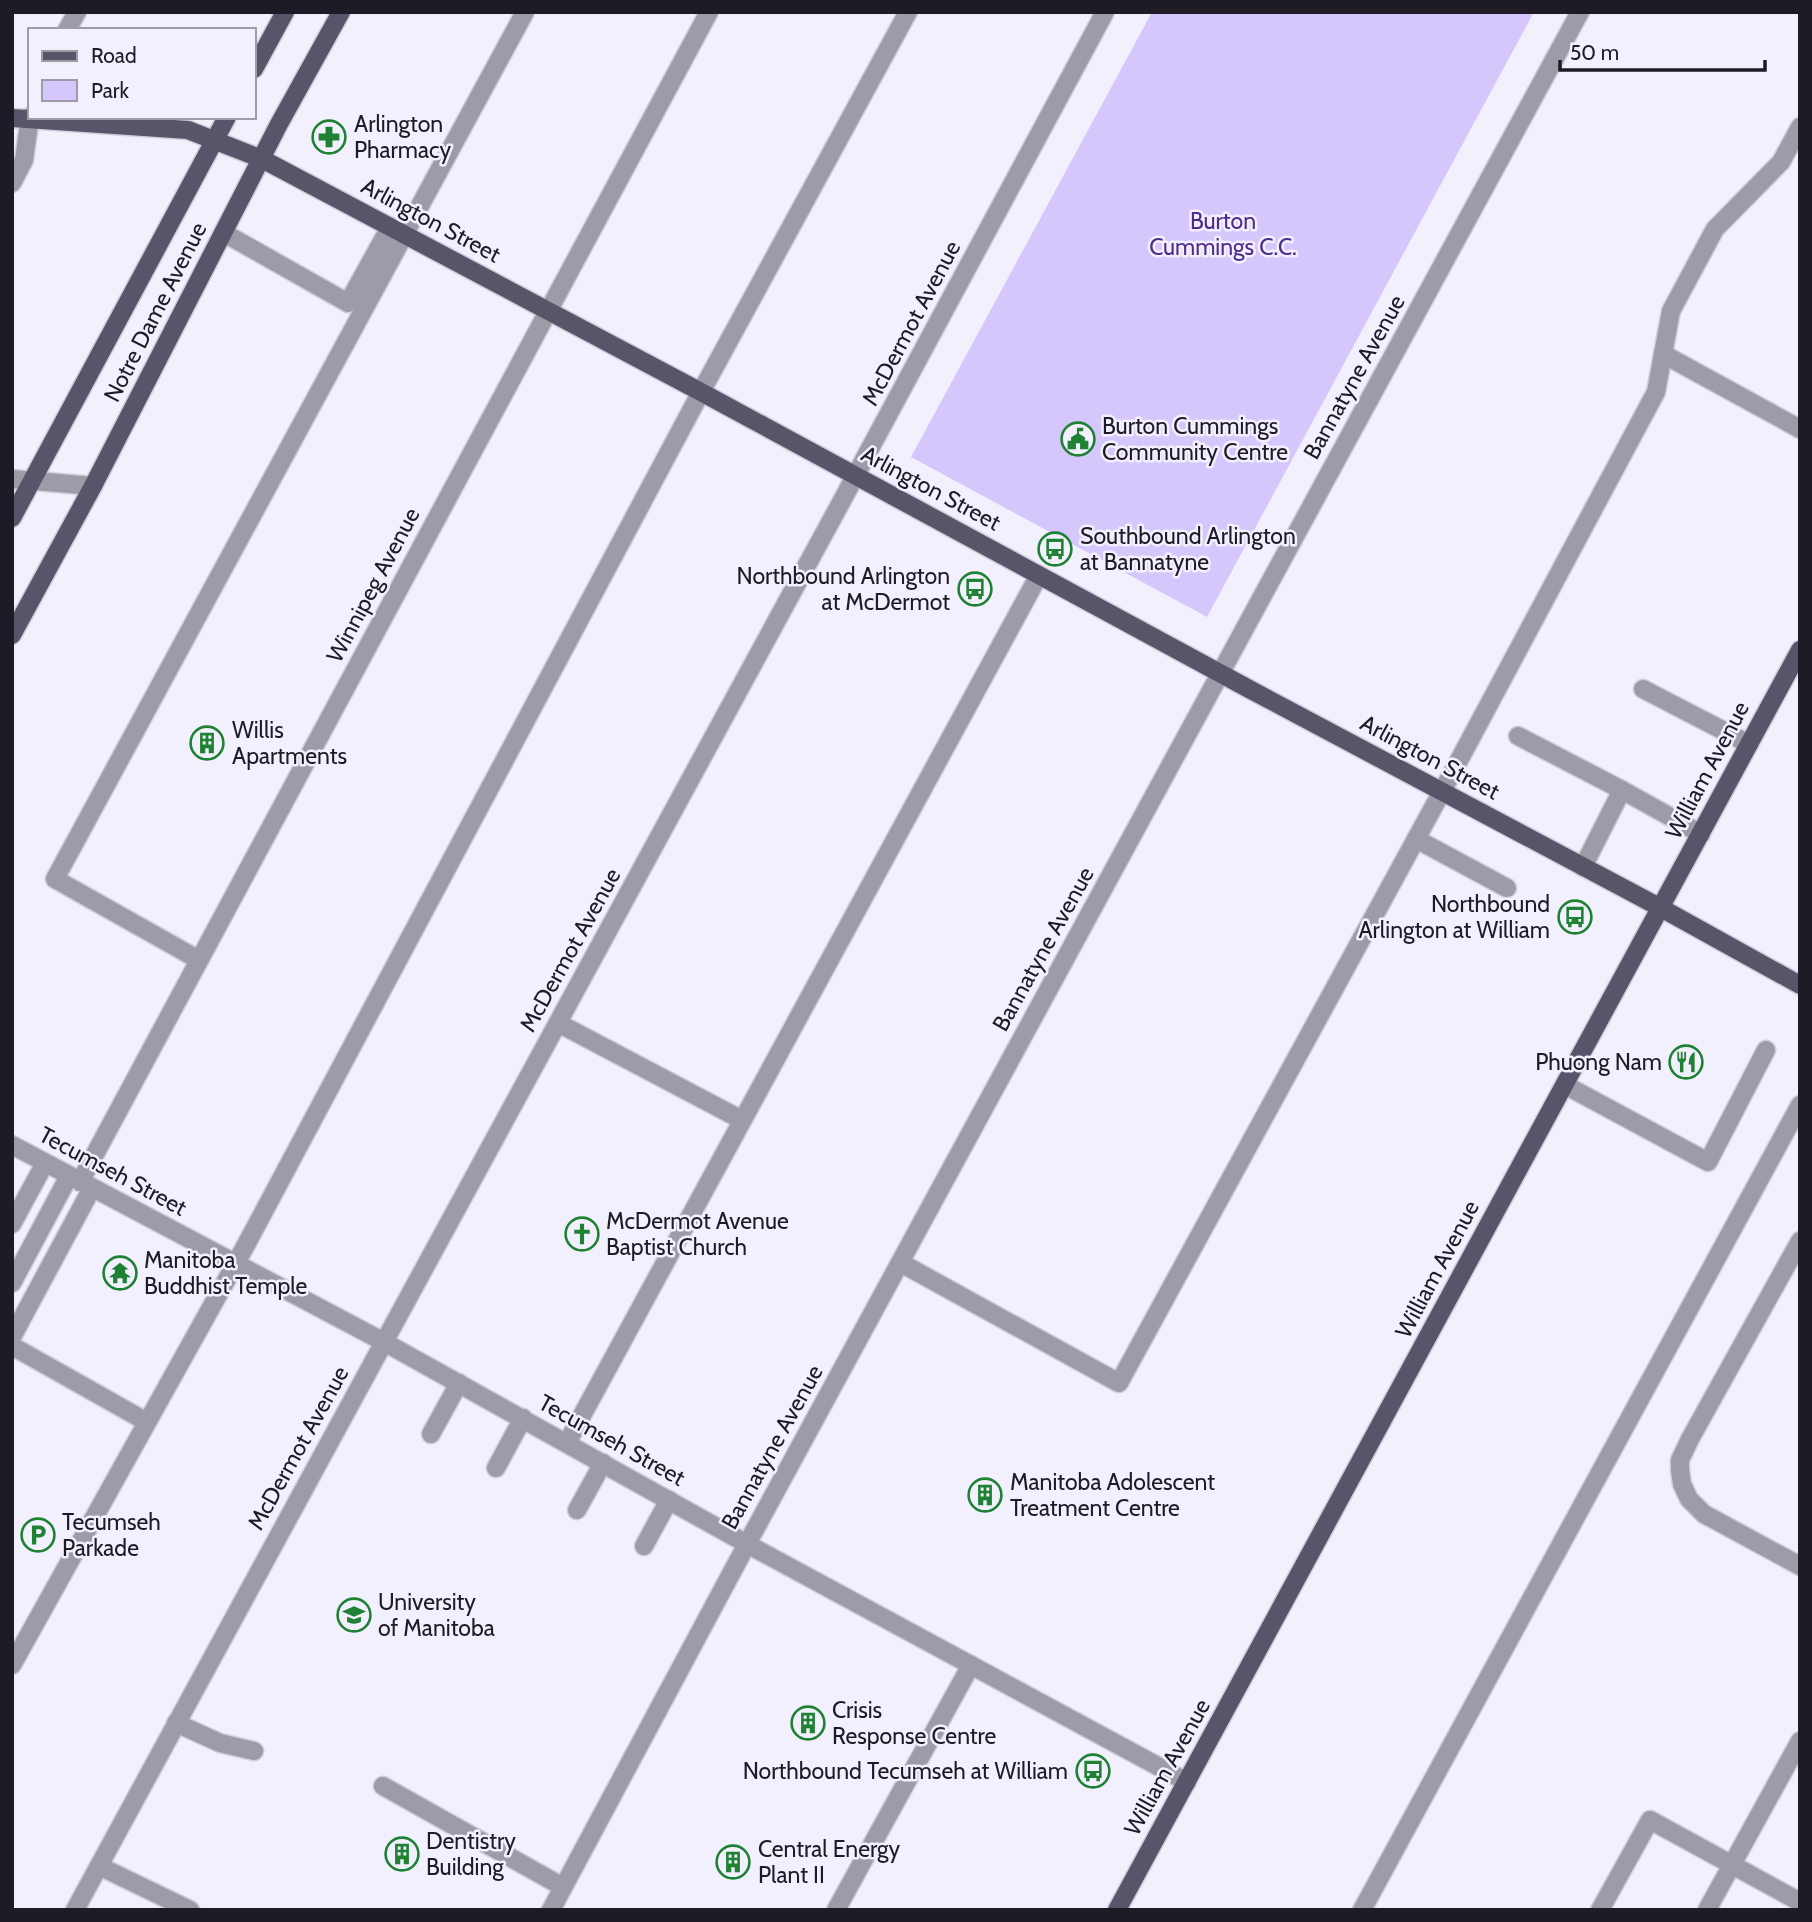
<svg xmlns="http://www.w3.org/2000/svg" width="1812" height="1922" font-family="Cabin,sans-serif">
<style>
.green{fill:#d5c7fc}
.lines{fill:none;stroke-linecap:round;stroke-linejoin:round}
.minor-casing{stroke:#d1cedb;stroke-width:21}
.major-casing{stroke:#d1cedb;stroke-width:21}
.minor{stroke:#9e9ba8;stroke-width:18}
.major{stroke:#5a546a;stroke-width:18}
.labels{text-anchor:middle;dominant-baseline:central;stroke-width:5;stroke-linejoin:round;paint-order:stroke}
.poi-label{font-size:23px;fill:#1e1b26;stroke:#f3f0fd;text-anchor:start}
.street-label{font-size:23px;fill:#1e1b26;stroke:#f3f0fd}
.park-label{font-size:23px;fill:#502b8b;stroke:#f3f0fd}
</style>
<rect width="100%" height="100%" fill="#f3f0fd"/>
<!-- green -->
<polygon class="green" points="1152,12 1534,12 1207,617 911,457"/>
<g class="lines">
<defs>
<g id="minor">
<polyline points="67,30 77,12"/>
<polyline points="12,183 24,160 30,117"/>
<polyline points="224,233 348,303 390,227"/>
<polyline points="1663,354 1800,429"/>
<polyline points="12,479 93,486"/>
<polyline points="1643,689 1749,744"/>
<polyline points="1518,736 1622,790"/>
<polyline points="1416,839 1507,888"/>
<polyline points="1583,867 1622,790 1701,834"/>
<polyline points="199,960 55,879 525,12"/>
<polyline points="558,1023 742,1120"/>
<polyline points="1565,1085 1708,1162 1766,1050"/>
<polyline points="12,1145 384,1342 747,1544 1187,1782"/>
<polyline points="80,1182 709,12"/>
<polyline points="12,1224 45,1163"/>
<polyline points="1800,1241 1690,1439 1680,1460 1680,1470 1682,1484 1689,1499 1704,1514 1800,1566"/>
<polyline points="901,1263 1119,1383 1457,764 1656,392 1671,311 1715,229 1781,162 1800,127"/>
<polyline points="12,1283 69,1176"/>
<polyline points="12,1337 92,1188"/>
<polyline points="12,1346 147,1422"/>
<polyline points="431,1434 459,1383"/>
<polyline points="567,1443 1039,575"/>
<polyline points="496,1468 523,1418"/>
<polyline points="577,1510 603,1463"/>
<polyline points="644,1546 669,1500"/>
<polyline points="12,1665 247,1243 701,392 908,12"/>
<polyline points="176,1723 220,1743 254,1751"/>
<polyline points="383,1786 563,1887"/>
<polyline points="99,1866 190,1910"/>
<polyline points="75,1910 838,508 1105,12"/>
<polyline points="551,1910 747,1544 1580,12"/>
<polyline points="836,1910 971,1665"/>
<polyline points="1362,1910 1800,1105"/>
<polyline points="1600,1910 1650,1820 1800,1902"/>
<polyline points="1707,1910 1800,1741"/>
</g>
<g id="major">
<polyline points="254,69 285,12"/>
<polyline points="12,118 188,130 262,159 701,392 1251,690 1661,908 1800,985"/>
<polyline points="12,518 227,117"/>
<polyline points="12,635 93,486 279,124 341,12"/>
<polyline points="1117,1910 1800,650"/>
</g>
</defs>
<!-- minor casing -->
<use href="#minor" class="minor-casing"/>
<!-- major casing -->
<use href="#major" class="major-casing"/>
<!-- minor -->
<use href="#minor" class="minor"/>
<!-- major -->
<use href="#major" class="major"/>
</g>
<!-- icons -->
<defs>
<symbol id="pharmacy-ring" viewBox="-11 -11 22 22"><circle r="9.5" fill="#f3f0fd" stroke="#1e8134" stroke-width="1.5"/><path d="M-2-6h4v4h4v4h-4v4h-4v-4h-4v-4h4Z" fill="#1e8134"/></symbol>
<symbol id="civic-ring" viewBox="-11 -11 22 22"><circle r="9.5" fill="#f3f0fd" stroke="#1e8134" stroke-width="1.5"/><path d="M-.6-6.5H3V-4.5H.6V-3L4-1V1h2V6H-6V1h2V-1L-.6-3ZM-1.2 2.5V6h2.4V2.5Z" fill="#1e8134"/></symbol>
<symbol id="bus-ring" viewBox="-11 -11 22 22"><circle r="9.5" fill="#f3f0fd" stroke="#1e8134" stroke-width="1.5"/><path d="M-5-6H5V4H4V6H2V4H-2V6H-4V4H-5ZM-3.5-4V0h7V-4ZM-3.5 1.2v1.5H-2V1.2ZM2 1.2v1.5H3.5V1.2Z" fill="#1e8134"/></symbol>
<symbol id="building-ring" viewBox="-11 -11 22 22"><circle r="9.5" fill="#f3f0fd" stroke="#1e8134" stroke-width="1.5"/><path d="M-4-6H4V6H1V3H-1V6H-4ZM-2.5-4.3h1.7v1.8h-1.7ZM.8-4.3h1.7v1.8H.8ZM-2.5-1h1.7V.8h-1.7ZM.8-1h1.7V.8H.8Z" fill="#1e8134"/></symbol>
<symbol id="restaurant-ring" viewBox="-11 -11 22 22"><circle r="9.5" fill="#f3f0fd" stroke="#1e8134" stroke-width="1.5"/><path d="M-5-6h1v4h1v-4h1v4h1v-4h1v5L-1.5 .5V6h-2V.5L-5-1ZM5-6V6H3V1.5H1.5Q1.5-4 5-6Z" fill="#1e8134"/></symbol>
<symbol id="church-ring" viewBox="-11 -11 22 22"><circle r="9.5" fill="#f3f0fd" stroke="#1e8134" stroke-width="1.5"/><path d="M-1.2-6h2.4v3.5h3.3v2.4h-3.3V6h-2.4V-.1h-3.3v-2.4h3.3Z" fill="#1e8134"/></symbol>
<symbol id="temple-ring" viewBox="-11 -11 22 22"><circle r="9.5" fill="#f3f0fd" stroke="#1e8134" stroke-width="1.5"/><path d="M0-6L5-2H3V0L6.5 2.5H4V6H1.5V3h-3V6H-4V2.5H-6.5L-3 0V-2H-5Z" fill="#1e8134"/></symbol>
<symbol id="parking-ring" viewBox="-11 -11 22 22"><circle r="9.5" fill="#f3f0fd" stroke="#1e8134" stroke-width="1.5"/><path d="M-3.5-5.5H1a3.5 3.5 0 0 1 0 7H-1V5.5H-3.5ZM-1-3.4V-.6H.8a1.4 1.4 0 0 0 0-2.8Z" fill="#1e8134"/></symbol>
<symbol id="university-ring" viewBox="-11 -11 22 22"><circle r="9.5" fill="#f3f0fd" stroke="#1e8134" stroke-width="1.5"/><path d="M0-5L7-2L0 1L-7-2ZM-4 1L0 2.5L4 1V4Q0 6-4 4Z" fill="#1e8134"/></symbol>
</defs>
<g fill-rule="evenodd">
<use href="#pharmacy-ring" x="310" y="118" width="38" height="38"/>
<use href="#civic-ring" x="1059" y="420" width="38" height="38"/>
<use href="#bus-ring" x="1036" y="530" width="38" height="38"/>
<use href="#bus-ring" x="956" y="570" width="38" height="38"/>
<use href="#building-ring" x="188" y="724" width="38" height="38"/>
<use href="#bus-ring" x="1556" y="898" width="38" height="38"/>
<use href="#restaurant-ring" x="1667" y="1043" width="38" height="38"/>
<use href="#church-ring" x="563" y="1215" width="38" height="38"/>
<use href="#temple-ring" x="101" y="1254" width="38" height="38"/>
<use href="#building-ring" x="966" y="1476" width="38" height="38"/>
<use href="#parking-ring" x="19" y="1516" width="38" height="38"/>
<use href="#university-ring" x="335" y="1596" width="38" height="38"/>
<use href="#building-ring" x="789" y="1704" width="38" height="38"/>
<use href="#bus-ring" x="1074" y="1752" width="38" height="38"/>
<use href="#building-ring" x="383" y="1835" width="38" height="38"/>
<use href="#building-ring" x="714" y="1843" width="38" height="38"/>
</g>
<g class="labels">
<!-- poi labels -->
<g class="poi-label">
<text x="354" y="124">Arlington<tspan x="354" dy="26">Pharmacy</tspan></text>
<text x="1102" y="426">Burton Cummings<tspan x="1102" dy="26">Community Centre</tspan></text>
<text x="1080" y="536">Southbound Arlington<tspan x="1080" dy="26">at Bannatyne</tspan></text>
<text x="950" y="576" text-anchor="end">Northbound Arlington<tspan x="950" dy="26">at McDermot</tspan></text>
<text x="232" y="730">Willis<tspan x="232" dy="26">Apartments</tspan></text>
<text x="1550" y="904" text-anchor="end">Northbound<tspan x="1550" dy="26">Arlington at William</tspan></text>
<text x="1662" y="1062" text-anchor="end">Phuong Nam</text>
<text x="606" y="1221">McDermot Avenue<tspan x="606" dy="26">Baptist Church</tspan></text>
<text x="144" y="1260">Manitoba<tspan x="144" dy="26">Buddhist Temple</tspan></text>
<text x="1010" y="1482">Manitoba Adolescent<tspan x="1010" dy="26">Treatment Centre</tspan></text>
<text x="62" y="1522">Tecumseh<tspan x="62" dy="26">Parkade</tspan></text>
<text x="378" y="1602">University<tspan x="378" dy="26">of Manitoba</tspan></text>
<text x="832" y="1710">Crisis<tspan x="832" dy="26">Response Centre</tspan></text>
<text x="1068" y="1771" text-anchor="end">Northbound Tecumseh at William</text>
<text x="426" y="1841">Dentistry<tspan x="426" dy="26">Building</tspan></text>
<text x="758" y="1849">Central Energy<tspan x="758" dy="26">Plant II</tspan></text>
</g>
<!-- street labels -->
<g class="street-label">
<text transform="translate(431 220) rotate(28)">Arlington Street</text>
<text transform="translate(155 312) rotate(-63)">Notre Dame Avenue</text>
<text transform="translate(911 323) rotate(-62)">McDermot Avenue</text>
<text transform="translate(1354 377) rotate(-61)">Bannatyne Avenue</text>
<text transform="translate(931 488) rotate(28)">Arlington Street</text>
<text transform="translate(373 585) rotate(-62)">Winnipeg Avenue</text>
<text transform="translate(1430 757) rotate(28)">Arlington Street</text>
<text transform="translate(1707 770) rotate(-62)">William Avenue</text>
<text transform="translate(1043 949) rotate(-61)">Bannatyne Avenue</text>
<text transform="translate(570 950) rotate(-61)">McDermot Avenue</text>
<text transform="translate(113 1171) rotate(28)">Tecumseh Street</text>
<text transform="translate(1437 1269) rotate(-62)">William Avenue</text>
<text transform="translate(612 1440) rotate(29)">Tecumseh Street</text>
<text transform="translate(772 1447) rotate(-61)">Bannatyne Avenue</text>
<text transform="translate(298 1448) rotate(-61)">McDermot Avenue</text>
<text transform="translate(1167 1767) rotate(-61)">William Avenue</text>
</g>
<!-- park labels -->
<g class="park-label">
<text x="1223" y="221">Burton<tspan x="1223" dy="26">Cummings C.C.</tspan></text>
</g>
</g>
<!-- border -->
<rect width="1812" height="1922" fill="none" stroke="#1e1b26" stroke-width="28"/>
<!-- legend -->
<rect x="28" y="28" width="228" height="91" fill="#f3f0fd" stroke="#9e9ba7" stroke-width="2"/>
<rect x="42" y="51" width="35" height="10" fill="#5a546a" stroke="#9e9ba7" stroke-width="2"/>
<text x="91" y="63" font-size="21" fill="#1e1b26">Road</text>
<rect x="42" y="80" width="35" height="21" fill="#d5c7fc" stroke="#9e9ba7" stroke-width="2"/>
<text x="91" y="98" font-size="21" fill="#1e1b26">Park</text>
<!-- scale -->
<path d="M1560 60v10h205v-10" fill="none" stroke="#1e1b26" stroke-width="3.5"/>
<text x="1570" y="60" font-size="21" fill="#1e1b26" stroke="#f3f0fd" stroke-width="5" paint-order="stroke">50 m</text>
</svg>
